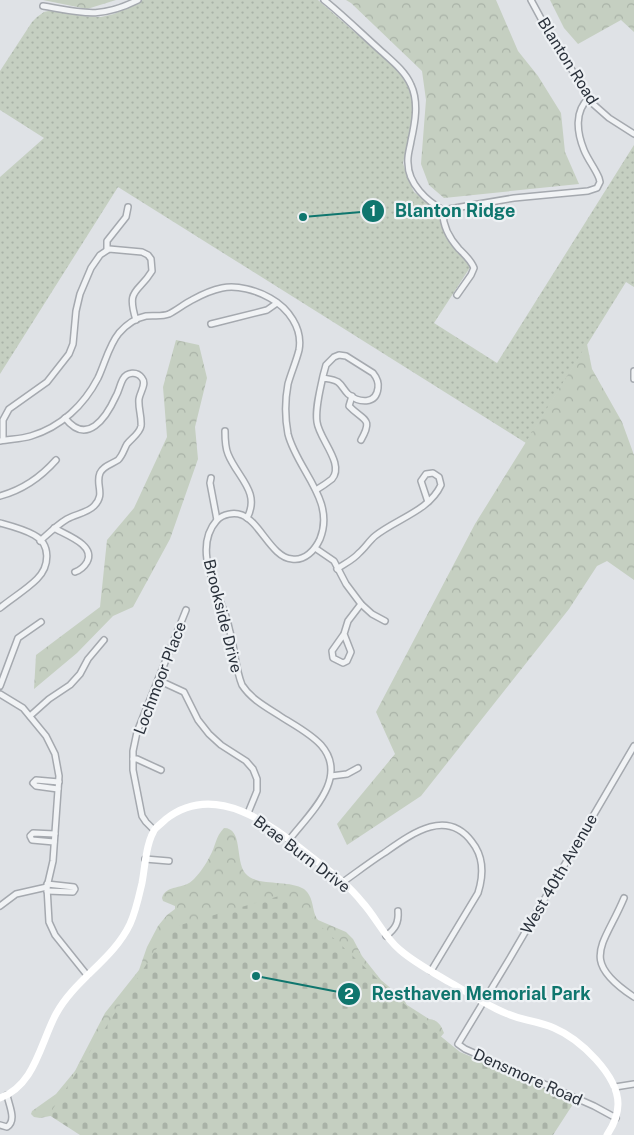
<svg xmlns="http://www.w3.org/2000/svg" width="634" height="1135" font-family="'Public Sans',sans-serif">
<style>
.grass{fill:url(#grass-dots)}
.forest{fill:url(#forest-crowns)}
.cemetery{fill:url(#cemetery-stones)}
.lines{fill:none;stroke-linecap:round;stroke-linejoin:round}
.street-casing{stroke:#a5a9af;stroke-width:8}
.street{stroke:#f1f3f5;stroke-width:5}
.secondary{stroke:#fff;stroke-width:7}
.labels{text-anchor:middle;dominant-baseline:central;stroke-width:4.5;stroke-linejoin:round;paint-order:stroke}
.street-label{font-size:16px;fill:#2a313b;stroke:#eef1f4}
.leader{fill:none;stroke:#0f766e;stroke-width:2}
.callout-dot{fill:#0f766e;stroke:#eef1f4;stroke-width:2}
.mark-label{font-size:15px;text-anchor:middle;font-weight:bold;fill:#fff}
.callout-label{font-size:18px;text-anchor:middle;font-weight:bold;fill:#0f766e;stroke:#eef1f4;stroke-width:4.5;stroke-linejoin:round;paint-order:stroke}
</style>
<defs>
<pattern id="grass-dots" width="8" height="8" patternUnits="userSpaceOnUse" patternTransform="scale(1.25)"><rect width="8" height="8" fill="#c5cfc1"/><path d="M2 2h.1M6 6h.1" fill="none" stroke="#a9b2a7" stroke-width="1.8" stroke-linecap="round"/></pattern>
<pattern id="forest-crowns" width="20" height="18" patternUnits="userSpaceOnUse" patternTransform="scale(1.25)"><rect width="20" height="18" fill="#c5cfc1"/><path d="M2 6a3 3 0 1 1 6 0M12 15a3 3 0 1 1 6 0" fill="none" stroke="#a9b2a7"/></pattern>
<pattern id="cemetery-stones" width="16" height="16" patternUnits="userSpaceOnUse" patternTransform="scale(1.25)"><rect width="16" height="16" fill="#c5cfc1"/><path d="M2 7V4a2 2 0 0 1 4 0v3zM10 15v-3a2 2 0 0 1 4 0v3z" fill="#a9b2a7"/></pattern>
</defs>
<rect width="100%" height="100%" fill="#dfe2e6"/>
<!-- grass -->
<polygon class="grass" points="143,0 318,0 399,71 405,79 412,98 413,107 412,124 403,163 408,179 414,192 438,211 441,223 451,244 468,261 471,266 434,323 497,363 634,145 634,287 626,282 526,443 118,187 0,374 0,177 44,138 0,110 0,71 32,22 37,17 44,12 52,10 81,16 101,17 114,14"/>
<!-- forest -->
<g class="forest">
<polygon points="43,0 116,0 87,9"/>
<polygon points="346,0 496,0 518,51 538,76 561,113 565,152 579,184 444,198 429,185 421,164 426,100 422,71 351,3"/>
<polygon points="550,0 634,0 634,32 621,20 578,44 564,28"/>
<polygon points="176,340 199,345 207,378 195,427 198,459 170,539 133,607 113,616 77,653 34,689 36,655 100,607 107,540 134,508 167,437 163,387"/>
<polygon points="587,344 592,369 622,422 634,455 634,580 607,561 597,566 569,609 421,796 347,845 337,824 395,754 376,712 475,524"/>
<path d="M224,828C243,828 235,860 245,873C256,887 288,879 304,889C315,898 311,911 318,920L346,932L353,939L362,956L381,980L394,991L401,995L407,1005L429,1019C438,1020 441,1025 444,1033L438,1040L40,1118L34,1117L31,1114L32,1111L56,1094L75,1071L105,1013L139,970L147,947L158,926L167,915L175,909V906L163,901L162,898C166,884 184,890 194,879C200,873 206,864 210,856C216,846 215,837 224,828Z"/>
</g>
<!-- cemetery -->
<polygon class="cemetery" points="286,894 427,1025 460,1052 575,1101 553,1135 80,1135 49,1115 170,928"/>
<g class="lines">
<defs>
<g id="street">
<path d="M324,0C344,16 362,34 381,51C392,61 405,71 411,85C419,102 415,123 411,141C410,148 407,156 408,163C408,184 427,201 443,210"/>
<polyline points="531,0 544,24 592,103 609,118 634,134"/>
<path d="M43,6C83,13 100,19 138,0"/>
<path d="M443,210L514,198L588,191L597,188L600,182L599,178C595,168 588,160 584,150C577,133 574,111 589,98"/>
<path d="M443,210C442,225 450,239 459,249C465,255 471,260 474,268L471,275L457,295"/>
<polyline points="107,250 107,241 126,217 128,207"/>
<polyline points="211,324 267,310 277,303"/>
<polyline points="634,371 634,379"/>
<path d="M352,396L349,406C363,421 374,417 361,440"/>
<path d="M225,431C225,439 225,447 228,454C237,477 261,492 247,518"/>
<path d="M3,440V420L9,409L47,382L69,354L73,344L76,311L80,294L91,268L100,255L109,249L142,252L148,255L151,259L152,271C138,294 126,288 136,320"/>
<path d="M0,441C11,439 21,439 31,436C61,427 84,405 98,378C105,363 109,345 119,333C126,325 136,318 146,316C154,315 161,317 169,314C177,310 184,304 192,300C201,295 212,290 222,288C237,285 256,290 270,298C288,308 303,328 299,350C296,362 291,373 288,384C285,400 285,418 288,434C297,470 336,500 320,539C315,550 305,561 292,559C272,558 260,522 242,515C234,512 223,514 217,520C195,545 212,580 222,606C226,614 228,623 230,632C235,649 235,668 242,685C251,699 266,707 280,716C294,725 310,733 321,745C350,778 309,814 289,840"/>
<polyline points="211,478 210,483 217,520"/>
<path d="M316,490C321,487 327,483 332,479C345,464 319,439 317,422C315,408 320,391 323,376L326,365L334,357L339,355L346,356L373,373C377,378 379,382 378,388C376,405 359,403 348,394C344,390 342,385 338,382C333,379 328,379 323,378"/>
<path d="M0,496C22,490 41,477 56,460"/>
<path d="M0,523C11,526 23,529 34,535C51,544 50,566 37,579C26,590 12,598 0,608"/>
<path d="M54,528C66,535 96,545 87,562C84,567 81,570 75,572"/>
<path d="M40,541C49,533 57,525 67,519C76,514 87,513 94,506C106,494 95,485 100,473C103,466 112,464 118,460C123,455 124,449 127,444C132,438 140,433 141,426C142,417 138,408 139,399C140,392 147,384 142,378C137,371 127,372 123,379C120,384 119,391 116,396C106,418 87,446 65,418"/>
<polyline points="315,548 334,561 346,584 361,604 372,614 385,621"/>
<path d="M337,569C344,564 353,560 359,553C365,548 369,541 375,536C396,519 429,511 441,485L439,477L433,473L426,474L421,481L428,502"/>
<polyline points="344,634 351,652 347,661 343,663 333,658 332,651 344,634 348,621 361,604"/>
<polyline points="158,680 184,692 198,720 209,734 221,745 246,761 253,769 257,779 257,791 248,813"/>
<polyline points="0,686 18,638 41,622"/>
<polyline points="0,694 23,708 46,736 55,754 59,776 53,861 47,887 49,922 55,935 87,975"/>
<polyline points="30,716 49,699 70,685 80,674 88,659 104,640"/>
<polyline points="133,759 137,759 161,770"/>
<polyline points="331,776 347,774 358,768"/>
<polyline points="58,789 36,786 33,783 36,780 59,782"/>
<polyline points="154,830 146,822 142,816 133,770 133,751 137,732 186,610"/>
<polyline points="54,842 32,840 30,836 33,833 55,834"/>
<polyline points="145,859 169,861"/>
<path d="M343,882C357,872 370,862 384,853C410,835 446,807 472,842C484,857 484,874 478,893L431,971"/>
<polyline points="47,891 73,892 75,889 74,887 47,884"/>
<path d="M624,898C604,946 578,960 634,997"/>
<polyline points="0,906 16,894 47,887"/>
<path d="M386,936C395,929 399,923 398,911"/>
<polyline points="615,1087 634,1084"/>
<polyline points="616,1118 594,1106 465,1049 458,1044 510,958 634,746"/>
<path d="M0,1125L7,1127C17,1120 9,1106 7,1095"/>
</g>
</defs>
<!-- street casing -->
<use href="#street" class="street-casing"/>
<!-- street -->
<use href="#street" class="street"/>
<!-- secondary -->
<path class="secondary" d="M0,1098C35,1085 40,1044 56,1014C75,979 113,960 130,924C136,911 139,896 142,883C145,868 146,840 156,828C159,825 163,822 166,819C215,781 270,824 309,855C328,870 347,883 362,902C376,917 384,937 400,950C415,963 434,973 451,983C476,997 499,1014 527,1020C536,1022 545,1024 554,1028C580,1039 618,1075 618,1104C618,1116 613,1126 607,1135"/>
</g>
<g class="labels">
<!-- street labels -->
<g class="street-label">
<text transform="translate(568 61) rotate(58)">Blanton Road</text>
<text transform="translate(223 616) rotate(76)">Brookside Drive</text>
<text transform="translate(160 678) rotate(-69)">Lochmoor Place</text>
<text transform="translate(302 854) rotate(37)">Brae Burn Drive</text>
<text transform="translate(559 874) rotate(-60)">West 40th Avenue</text>
<text transform="translate(528 1077) rotate(24)">Densmore Road</text>
</g>
</g>
<!-- callouts -->
<path class="leader" d="M303 217L373 211M256 976L349 994"/>
<g class="callout-dot">
<circle cx="303" cy="217" r="5"/>
<circle cx="256" cy="976" r="5"/>
<circle cx="373" cy="211" r="12"/>
<circle cx="349" cy="994" r="12"/>
</g>
<g class="mark-label">
<text x="373" y="216">1</text>
<text x="349" y="999">2</text>
</g>
<g class="callout-label">
<text x="455" y="217">Blanton Ridge</text>
<text x="481" y="1000">Resthaven Memorial Park</text>
</g>
</svg>
